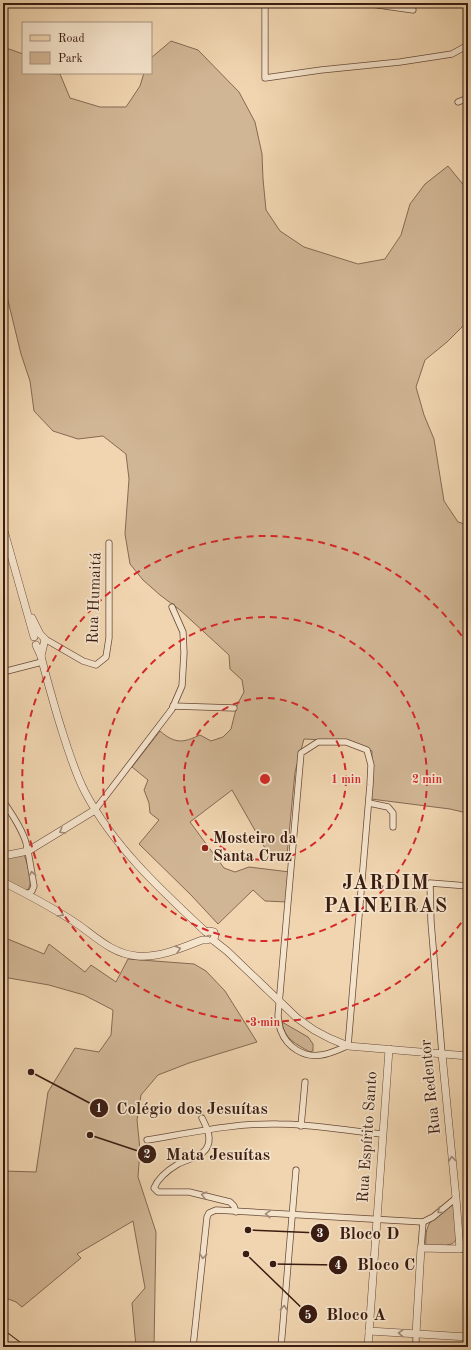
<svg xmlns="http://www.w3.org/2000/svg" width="471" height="1350" font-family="'Old Standard TT',serif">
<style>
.green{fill:#d1b695;stroke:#866953}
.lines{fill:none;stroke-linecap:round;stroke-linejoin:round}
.minor-casing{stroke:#684a39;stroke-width:7}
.tertiary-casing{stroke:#684a39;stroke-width:8}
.primary-casing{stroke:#3a1c11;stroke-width:10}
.minor{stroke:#f5e4cc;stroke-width:5.5}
.tertiary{stroke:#f5e4cc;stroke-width:7}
.primary{stroke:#f0d5b0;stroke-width:8}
.oneway{stroke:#a18a78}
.ring{fill:none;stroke:#d62828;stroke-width:2;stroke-dasharray:7 5}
.poi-dot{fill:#8f2418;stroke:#f5e4cc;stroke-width:1.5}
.labels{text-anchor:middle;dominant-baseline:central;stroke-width:3.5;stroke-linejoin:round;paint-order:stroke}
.street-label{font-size:16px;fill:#3a1c11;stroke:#f5e4cc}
.poi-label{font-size:16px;font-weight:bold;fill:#3a1c11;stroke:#f5e4cc;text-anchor:start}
.district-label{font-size:20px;font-weight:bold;letter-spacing:1px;fill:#3a1c11;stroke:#f5e4cc}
.centre{fill:#d62828;stroke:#f5e4cc;stroke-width:2}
.ring-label{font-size:12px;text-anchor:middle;font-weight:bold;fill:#d62828;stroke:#f5e4cc;stroke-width:3.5;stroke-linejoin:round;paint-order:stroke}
.leader{fill:none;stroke:#3a1c11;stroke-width:1.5}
.callout-dot{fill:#3a1c11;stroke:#f5e4cc;stroke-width:1.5}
.mark-label{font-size:12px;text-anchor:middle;font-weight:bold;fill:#fff}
.callout-label{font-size:17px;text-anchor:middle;font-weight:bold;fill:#3a1c11;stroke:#f5e4cc;stroke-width:3.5;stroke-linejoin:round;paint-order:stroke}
</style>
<rect width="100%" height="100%" fill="#f0d5b0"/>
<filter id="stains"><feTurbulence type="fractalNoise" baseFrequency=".005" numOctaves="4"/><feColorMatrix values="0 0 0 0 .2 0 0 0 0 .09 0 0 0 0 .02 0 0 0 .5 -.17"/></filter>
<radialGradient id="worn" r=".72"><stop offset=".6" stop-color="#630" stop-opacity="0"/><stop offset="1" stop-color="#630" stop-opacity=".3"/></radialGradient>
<!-- green -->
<g class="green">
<path d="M171,41L198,50L239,92L255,122L262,154L263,179L266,210L280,231L304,247L358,264L385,259L401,235L410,204L425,184L448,166L466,188L468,201V316L466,323L447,342L425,360L416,387L424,415L434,439L444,501L458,522L468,525V815L467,813L450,809L371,799L372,751L348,741L304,739L295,772L287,855H269L232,790L190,822L224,868L235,872L249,867L290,872L287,902L265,901L253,890L218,924L191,895L139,844L159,820L150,813L149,803L144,790L148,780L132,767L160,731C175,744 183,743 200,735L211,741L223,737L231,729L237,705L244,692L242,680L230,669L229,655L180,610L160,595L143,580L130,564L125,534L129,479L126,454L103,436L78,439L53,431L34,411L30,381L21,354L3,280V50L9,49L23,54V73L60,74L70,98L100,107H126L140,86L144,73H151V58Z"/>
<path d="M24,855C27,861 35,889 26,890C21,891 8,882 3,879V859Z"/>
<polygon points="3,937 44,954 49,944 85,972 91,965 116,982 128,959 194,964 206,971 225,991 257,1042 189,1063 158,1075 141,1095 137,1120 140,1150 138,1177 156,1232 154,1347 136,1347 132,1303 145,1288 133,1221 77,1254 81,1258 22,1307 16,1302 3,1297 3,1180 4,1171 36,1172 48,1092 75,1048 99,1052 111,1035 113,1010 84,995 49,985 3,977"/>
<path d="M282,1022L308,1037L313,1044V1051L310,1052C296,1044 284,1039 282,1022Z"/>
<path d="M455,1202L457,1238C452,1249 437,1245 426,1245C424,1219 436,1217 455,1202Z"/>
</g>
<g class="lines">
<defs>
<g id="minor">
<polyline points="265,3 265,78 321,70 400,62 452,54 468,45"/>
<polyline points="364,3 413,10"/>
<polyline points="458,102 468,98"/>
<polyline points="45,639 83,661 96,665 106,657 109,638 109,543"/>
<polyline points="3,672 42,662"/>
<polyline points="173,706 234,708"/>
<path d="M318,742H346L367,750L371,765L370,785L348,1046C339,1049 330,1054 321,1055C304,1058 287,1047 281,1031C279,1027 279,1021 278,1016L301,753Z"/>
<path d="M3,801C10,811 31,842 26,852"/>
<polyline points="369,803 388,807 393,813 393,827"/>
<polyline points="95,810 172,709 182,686 184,653 183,632 172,607"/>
<polyline points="27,894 32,891 34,886 28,851"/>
<polyline points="442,1054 431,922 430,883 468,886"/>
<path d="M202,1118C205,1124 209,1131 209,1138C210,1156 190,1158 178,1164C168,1170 158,1178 154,1188L158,1192H189L230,1202L234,1206L236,1212"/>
<polyline points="301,1126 305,1082"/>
<path d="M147,1140C190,1133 234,1123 278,1124C312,1124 348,1131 382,1134"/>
<polyline points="421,1248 423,1222"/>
<polyline points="460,1249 468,1249"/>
<polyline points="193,1347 207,1217 209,1213 216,1210 423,1222 433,1217 456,1198"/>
<polyline points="281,1347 296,1170"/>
<polyline points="416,1347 416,1334"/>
</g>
<g id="tertiary">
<polyline points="3,527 34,637"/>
<polyline points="32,618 40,634 45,639 41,656"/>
<path d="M36,645L41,656C46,677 52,697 58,718C66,743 73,769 85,792C114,847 161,890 206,932"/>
<polyline points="3,856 28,851 95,810"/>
<path d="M3,882C27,894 51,907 73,921C93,934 111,954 137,956C159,958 182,948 202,940H207"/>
<polyline points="206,932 209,931 214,932 215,936 213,940"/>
<polyline points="213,940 227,951 297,1018 314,1030 329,1038 348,1046 468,1056"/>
<polyline points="369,1331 468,1337"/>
<polyline points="416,1334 421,1248 460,1249 456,1198 442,1054"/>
<polyline points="368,1347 389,1049"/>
</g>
<g id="primary">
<polyline points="3,1335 19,1347"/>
<polyline points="3,1346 5,1347"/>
</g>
</defs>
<!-- minor casing -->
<use href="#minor" class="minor-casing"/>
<!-- tertiary casing -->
<use href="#tertiary" class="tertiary-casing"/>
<!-- primary casing -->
<use href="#primary" class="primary-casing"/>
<!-- minor -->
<use href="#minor" class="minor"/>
<!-- tertiary -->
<use href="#tertiary" class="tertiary"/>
<!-- primary -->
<use href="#primary" class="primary"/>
</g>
<!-- one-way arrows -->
<defs><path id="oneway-chevron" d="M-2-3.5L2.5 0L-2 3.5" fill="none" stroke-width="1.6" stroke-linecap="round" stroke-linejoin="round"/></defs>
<g class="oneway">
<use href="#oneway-chevron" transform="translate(62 831) rotate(149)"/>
<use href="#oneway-chevron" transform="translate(32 874) rotate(-100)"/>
<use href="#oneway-chevron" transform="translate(61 914) rotate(30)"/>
<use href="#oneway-chevron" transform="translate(178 949) rotate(-17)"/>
<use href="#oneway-chevron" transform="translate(452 1159) rotate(-96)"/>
<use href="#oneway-chevron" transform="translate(204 1195) rotate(-167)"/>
<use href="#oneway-chevron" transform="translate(440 1211) rotate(141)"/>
<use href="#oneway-chevron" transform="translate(268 1214) rotate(-176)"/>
<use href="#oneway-chevron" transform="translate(203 1256) rotate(96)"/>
<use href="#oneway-chevron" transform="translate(284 1308) rotate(-85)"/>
<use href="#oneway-chevron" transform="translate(401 1333) rotate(-176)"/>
</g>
<!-- distance rings -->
<g class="ring">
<circle cx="265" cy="779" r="81"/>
<circle cx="265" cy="779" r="162"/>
<path d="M468 913A243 243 0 1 1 468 645"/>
</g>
<!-- markers -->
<circle class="poi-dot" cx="205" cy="848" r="4"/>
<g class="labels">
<!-- street labels -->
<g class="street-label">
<text transform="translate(95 598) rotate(-88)">Rua Humaitá</text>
<text transform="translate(431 1087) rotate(-96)">Rua Redentor</text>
<text transform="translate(368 1137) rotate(-86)">Rua Espírito Santo</text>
</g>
<!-- poi labels -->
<g class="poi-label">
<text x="213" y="839">Mosteiro da<tspan x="213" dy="18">Santa Cruz</tspan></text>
</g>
<!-- district labels -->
<g class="district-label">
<text x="386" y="884">JARDIM<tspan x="386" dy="23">PAINEIRAS</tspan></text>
</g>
</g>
<circle cx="265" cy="779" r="6" class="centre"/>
<g class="ring-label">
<text x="346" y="783">1 min</text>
<text x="427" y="783">2 min</text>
<text x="265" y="1026">3 min</text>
</g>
<!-- callouts -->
<path class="leader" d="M31 1072L99 1108M90 1135L147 1154M248 1230L320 1233M273 1264L338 1265M246 1254L308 1314"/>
<g class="callout-dot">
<circle cx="31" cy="1072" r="4"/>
<circle cx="90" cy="1135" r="4"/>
<circle cx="248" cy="1230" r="4"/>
<circle cx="273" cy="1264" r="4"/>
<circle cx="246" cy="1254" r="4"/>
<circle cx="99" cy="1108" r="10"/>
<circle cx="147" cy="1154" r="10"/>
<circle cx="320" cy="1233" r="10"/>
<circle cx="338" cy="1265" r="10"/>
<circle cx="308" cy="1314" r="10"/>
</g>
<g class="mark-label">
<text x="99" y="1112">1</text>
<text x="147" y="1158">2</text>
<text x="320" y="1237">3</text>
<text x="338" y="1269">4</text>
<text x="308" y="1319">5</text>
</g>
<g class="callout-label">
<text x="192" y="1114">Colégio dos Jesuítas</text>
<text x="218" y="1160">Mata Jesuítas</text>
<text x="369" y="1239">Bloco D</text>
<text x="386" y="1270">Bloco C</text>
<text x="356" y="1320">Bloco A</text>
</g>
<!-- margin -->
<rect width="471" height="1350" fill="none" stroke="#f0d5b0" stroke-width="16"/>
<rect x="4" y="4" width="463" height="1342" fill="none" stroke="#3a1c11" stroke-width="2"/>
<rect x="8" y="8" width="455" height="1334" fill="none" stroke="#3a1c11"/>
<!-- legend -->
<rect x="22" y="22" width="130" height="52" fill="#f5e4cc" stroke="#aa9481"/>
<rect x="30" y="35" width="20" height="6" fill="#f0d5b0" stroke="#aa9481"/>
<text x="58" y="42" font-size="12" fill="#3a1c11">Road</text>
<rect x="30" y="52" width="20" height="12" fill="#d1b695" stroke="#aa9481"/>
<text x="58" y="62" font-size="12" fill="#3a1c11">Park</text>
<rect width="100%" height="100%" filter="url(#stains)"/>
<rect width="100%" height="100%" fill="url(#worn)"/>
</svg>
